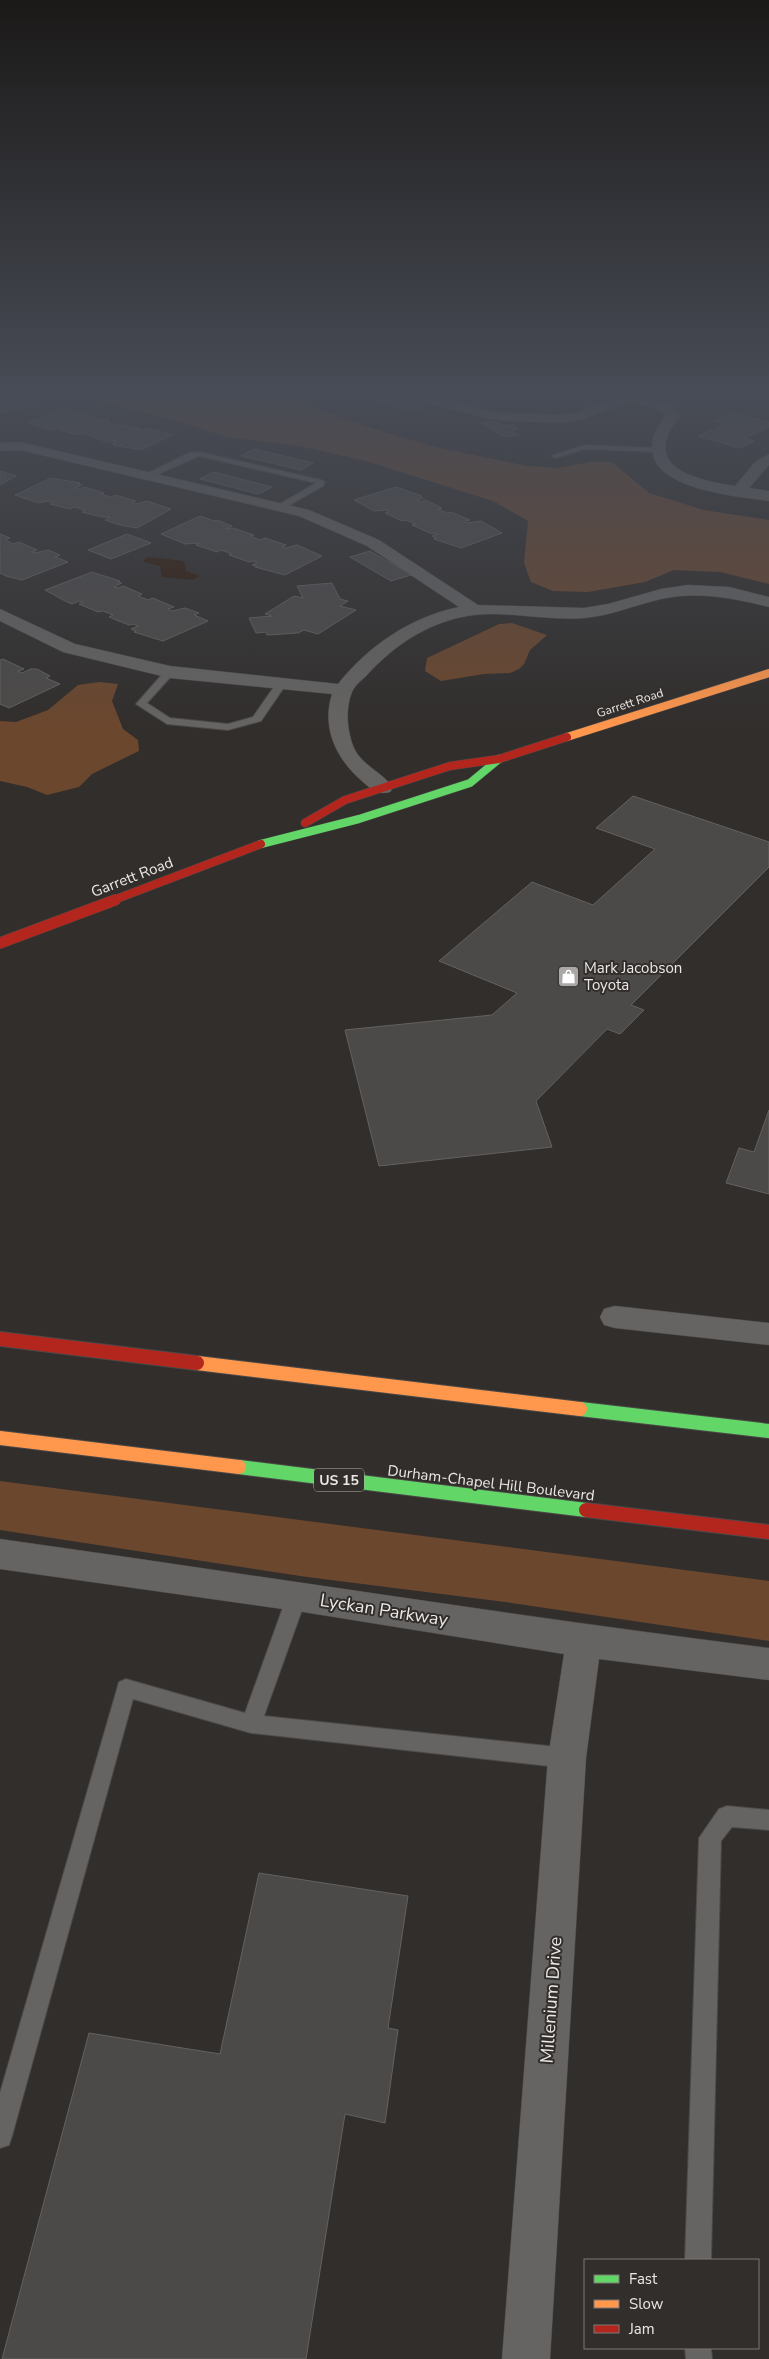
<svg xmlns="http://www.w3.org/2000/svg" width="769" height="2359" font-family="'Nunito Sans',sans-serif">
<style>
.green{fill:#6b472e}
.water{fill:#301807}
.building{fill:#4c4a48;stroke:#646260}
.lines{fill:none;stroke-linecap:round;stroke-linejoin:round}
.lane-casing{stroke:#4b4948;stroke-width:2}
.street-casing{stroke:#4b4948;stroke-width:1}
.fast-far1-casing{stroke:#4b4948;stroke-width:9}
.fast-casing{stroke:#4b4948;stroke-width:16}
.slow-far1-casing{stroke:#4b4948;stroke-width:9}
.slow-casing{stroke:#4b4948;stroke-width:16}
.jam-far2-casing{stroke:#4b4948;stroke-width:9}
.jam-far1-casing{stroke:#4b4948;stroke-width:12}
.jam-casing{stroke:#4b4948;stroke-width:16}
.lane{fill:#656462;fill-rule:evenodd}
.street{fill:#656462;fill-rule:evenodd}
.fast-far1{stroke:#63d668;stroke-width:8}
.fast{stroke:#63d668;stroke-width:14}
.slow-far1{stroke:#ff974d;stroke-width:8}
.slow{stroke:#ff974d;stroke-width:14}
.jam-far2{stroke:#b3261e;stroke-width:8}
.jam-far1{stroke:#b3261e;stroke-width:11}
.jam{stroke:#b3261e;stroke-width:14}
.labels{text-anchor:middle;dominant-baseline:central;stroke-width:4;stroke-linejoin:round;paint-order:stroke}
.far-street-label{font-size:12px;fill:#ebe8e7;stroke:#322e2b}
.shield{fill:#322e2b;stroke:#b4b0af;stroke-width:1}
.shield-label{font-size:14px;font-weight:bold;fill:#ebe8e7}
.street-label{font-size:15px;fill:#ebe8e7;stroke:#322e2b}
.poi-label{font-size:15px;fill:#ebe8e7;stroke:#322e2b;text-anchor:start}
.near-street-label{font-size:18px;fill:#ebe8e7;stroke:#322e2b}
</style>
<rect width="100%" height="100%" fill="#312e2c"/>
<!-- green -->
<g class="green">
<polygon points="77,396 292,396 302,403 374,429 435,447 527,466 558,468 591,462 612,462 649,493 704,510 769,520 769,584 720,572 674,570 645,582 588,592 553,591 531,582 524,563 528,521 493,501 366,461 300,446 227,437 174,420"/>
<polygon points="512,623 547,635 530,650 524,664 519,669 510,673 484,674 441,681 425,671 427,658 499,624"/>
<polygon points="99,682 118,684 112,701 123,729 138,740 139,751 92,774 79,787 47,795 27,787 0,781 0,721 16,722 48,710 78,685"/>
<polygon points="0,1481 769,1581 769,1641 505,1602 307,1577 0,1530"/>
</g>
<!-- water -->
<polygon class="water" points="149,557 184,561 186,571 200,576 192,580 162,577 160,566 144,562 144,560"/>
<!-- building -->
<g class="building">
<polygon points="0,396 24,396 32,400 28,401 35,405 0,414"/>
<polygon points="369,396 397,396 427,405 412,411 366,397"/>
<polygon points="61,409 89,415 84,417 91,417 110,421 107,423 139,428 135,429 139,430 149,428 172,435 141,450 114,445 116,445 111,443 116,441 111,440 108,442 82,433 79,435 60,430 63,429 60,428 50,430 28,423"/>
<polygon points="734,412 769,422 769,427 744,438 754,441 740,448 698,436 725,424 714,421"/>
<polygon points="493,421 503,426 510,425 518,429 511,431 518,435 505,437 481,423"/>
<polygon points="254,449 313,463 301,470 241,456"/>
<polygon points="0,471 16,476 0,485"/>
<polygon points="214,472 272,487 258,494 200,479"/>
<polygon points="51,478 80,483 77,484 82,485 76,488 80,489 84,487 104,493 100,494 111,497 115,495 136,501 132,503 136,504 147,501 171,509 137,528 120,525 105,520 110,517 102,517 82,512 85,510 74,507 70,509 50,504 53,502 49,501 38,503 15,495"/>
<polygon points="396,487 422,496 420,496 423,498 417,500 420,502 425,500 442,508 438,509 447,513 451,512 470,520 465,521 468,523 481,521 502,533 461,548 434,539 436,538 432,536 438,534 430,533 412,525 416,524 406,520 402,521 385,513 389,512 386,510 374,511 354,500"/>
<polygon points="200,516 214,521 217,520 232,526 226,529 233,528 254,535 250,536 260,540 265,538 286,545 282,547 286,548 297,545 322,556 285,575 255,567 257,566 252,565 257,562 253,561 249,562 229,555 232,554 221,550 217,552 196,545 200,543 185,544 161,534"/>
<polygon points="0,534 10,538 5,540 14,544 19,542 37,550 32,552 35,553 48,550 60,555 55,557 68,562 22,580 6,576 0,573"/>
<polygon points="127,534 151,543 111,559 88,550"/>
<polygon points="370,551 411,575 391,581 350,557"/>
<polygon points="92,572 120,581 118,582 122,583 114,587 118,588 123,586 142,594 138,596 148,600 153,598 174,607 168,609 172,611 185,608 199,613 194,615 208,621 163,641 134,632 136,631 131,629 138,626 133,624 129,625 109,617 113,615 103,611 98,612 79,604 83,602 79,601 72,604 67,602 45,590"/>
<polygon points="332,583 340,599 348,601 340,606 356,610 318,634 304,630 298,633 267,635 266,632 256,633 249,618 272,616 265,614 294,596 303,598 297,586"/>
<polygon points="3,659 24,669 18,671 22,673 31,669 37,669 50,676 46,678 60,684 9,708 0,704 0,660"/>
<polygon points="633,796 769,842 769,867 631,1005 644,1010 620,1034 607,1029 536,1101 552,1147 379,1166 345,1030 492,1015 517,993 439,961 532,882 593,905 655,849 596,828"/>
<polygon points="769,1110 769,1194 726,1183 739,1148 754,1152"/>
<polygon points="259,1873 408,1896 388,2028 398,2030 385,2123 345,2114 306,2359 2,2359 89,2033 220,2054"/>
</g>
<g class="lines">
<defs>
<g id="lane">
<polygon points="585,445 656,448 660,450 656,452 585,449 555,458 551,456"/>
<polygon points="199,452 321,480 325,482 323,486 281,510 278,509 278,505 316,483 199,456 149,478 142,476 189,453"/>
<polygon points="170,669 175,672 147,703 170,718 228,724 253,717 278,681 286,681 287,683 261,721 228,730 167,724 136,704 166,670"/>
<polygon points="297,1588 304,1590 307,1596 264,1716 567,1748 574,1751 577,1758 574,1765 567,1768 251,1733 133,1699 12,2136 9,2145 0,2148 0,2093 119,1682 126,1679 245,1713 287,1596 290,1590"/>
<polygon points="727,1806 769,1810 769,1830 732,1827 721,1841 711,2260 685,2260 699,1838 719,1809"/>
<polygon points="685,2348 711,2348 712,2359 686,2359"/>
</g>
<g id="street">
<path d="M411,396H434L494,412L559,415L578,412L618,396H642L672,405L681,417C678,421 673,424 671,429C647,472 706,481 735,486L755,462L769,454V465L749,488L769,491V501C737,496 651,490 652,447C652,435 658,425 666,416L662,411L630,401L581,420L559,423L494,420L412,399Z"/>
<path d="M20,442L309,510L379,540L478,605L584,608L608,604L661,589L688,585L729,587L769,597V607C733,598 698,591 661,599C635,605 610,616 584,618C547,621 510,611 474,615C432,620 395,644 367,675C362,680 355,685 352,692C345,708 347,732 354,748C362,766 383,772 393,788L390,792C378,795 372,790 363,782C337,760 321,729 332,694L170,678L63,652L0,621V609L75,644L170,666L338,684C369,645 411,617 459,607L367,546L299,516L20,450L0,451V443Z"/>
<polygon points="615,1306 769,1323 769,1345 615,1328 604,1325 600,1317 604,1309"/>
<path d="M0,1539C256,1575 512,1616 769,1648V1680L599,1659L586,1758L550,2359H502L548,1758L564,1654L297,1611L0,1569Z"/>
</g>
<polyline id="fast-far1" points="261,844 359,819 470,783 499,759"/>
<g id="fast">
<polyline points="580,1409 769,1431"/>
<polyline points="239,1467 586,1510"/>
</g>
<polyline id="slow-far1" points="567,737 769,673"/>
<g id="slow">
<polyline points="197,1363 580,1409"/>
<polyline points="0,1438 239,1467"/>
</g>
<g id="jam-far2">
<polyline points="305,823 345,800 450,766 499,759 567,737"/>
<polyline points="111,901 261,844"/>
</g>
<polyline id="jam-far1" points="0,943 115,900"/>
<g id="jam">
<polyline points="0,1339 197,1363"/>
<polyline points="586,1510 769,1532"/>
</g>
</defs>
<!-- lane casing -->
<use href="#lane" class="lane-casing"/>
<!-- street casing -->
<use href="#street" class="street-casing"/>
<!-- fast-far1 casing -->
<use href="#fast-far1" class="fast-far1-casing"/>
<!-- fast casing -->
<use href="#fast" class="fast-casing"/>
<!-- slow-far1 casing -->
<use href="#slow-far1" class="slow-far1-casing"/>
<!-- slow casing -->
<use href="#slow" class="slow-casing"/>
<!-- jam-far2 casing -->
<use href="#jam-far2" class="jam-far2-casing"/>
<!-- jam-far1 casing -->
<use href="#jam-far1" class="jam-far1-casing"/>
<!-- jam casing -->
<use href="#jam" class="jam-casing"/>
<!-- lane -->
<use href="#lane" class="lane"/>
<!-- street -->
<use href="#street" class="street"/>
<!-- fast-far1 -->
<use href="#fast-far1" class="fast-far1"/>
<!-- fast -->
<use href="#fast" class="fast"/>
<!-- slow-far1 -->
<use href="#slow-far1" class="slow-far1"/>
<!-- slow -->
<use href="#slow" class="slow"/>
<!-- jam-far2 -->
<use href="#jam-far2" class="jam-far2"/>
<!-- jam-far1 -->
<use href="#jam-far1" class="jam-far1"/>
<!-- jam -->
<use href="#jam" class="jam"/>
</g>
<!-- sky -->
<linearGradient id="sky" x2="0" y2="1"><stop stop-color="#1b1918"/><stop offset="0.54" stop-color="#484c56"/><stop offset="1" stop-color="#484c56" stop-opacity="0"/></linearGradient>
<rect width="769" height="727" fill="url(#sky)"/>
<!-- icons -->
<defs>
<symbol id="shop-square" viewBox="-11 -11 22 22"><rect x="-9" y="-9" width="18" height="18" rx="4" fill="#aaa7a6" stroke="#322e2b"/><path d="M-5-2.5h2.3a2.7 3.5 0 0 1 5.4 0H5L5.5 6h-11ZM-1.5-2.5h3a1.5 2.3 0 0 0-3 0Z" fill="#fff"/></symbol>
</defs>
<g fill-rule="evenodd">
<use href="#shop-square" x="556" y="964" width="25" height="25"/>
</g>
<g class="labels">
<!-- far-street labels -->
<g class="far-street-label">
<text transform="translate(630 703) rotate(-18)">Garrett Road</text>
</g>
<!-- shield labels -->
<rect class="shield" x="314" y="1468.5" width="50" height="23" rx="4"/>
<g class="shield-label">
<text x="339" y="1480">US 15</text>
</g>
<!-- street labels -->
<g class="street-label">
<text transform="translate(132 877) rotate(-21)">Garrett Road</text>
<text transform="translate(491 1483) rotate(7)">Durham-Chapel Hill Boulevard</text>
</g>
<!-- poi labels -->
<g class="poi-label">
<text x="584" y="968">Mark Jacobson<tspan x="584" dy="17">Toyota</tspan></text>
</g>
<!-- near-street labels -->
<g class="near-street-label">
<text transform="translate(384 1610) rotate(9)">Lyckan Parkway</text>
<text transform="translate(551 2000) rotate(-86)">Millenium Drive</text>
</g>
</g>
<!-- legend -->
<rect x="584" y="2259" width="175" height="90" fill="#322e2b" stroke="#7c7876"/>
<rect x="594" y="2275" width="25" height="8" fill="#63d668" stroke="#7c7876"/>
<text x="629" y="2284" font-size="15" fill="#ebe8e7">Fast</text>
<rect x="594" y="2300" width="25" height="8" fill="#ff974d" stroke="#7c7876"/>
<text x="629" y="2309" font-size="15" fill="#ebe8e7">Slow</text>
<rect x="594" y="2325" width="25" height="8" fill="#b3261e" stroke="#7c7876"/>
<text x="629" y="2334" font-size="15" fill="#ebe8e7">Jam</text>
</svg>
